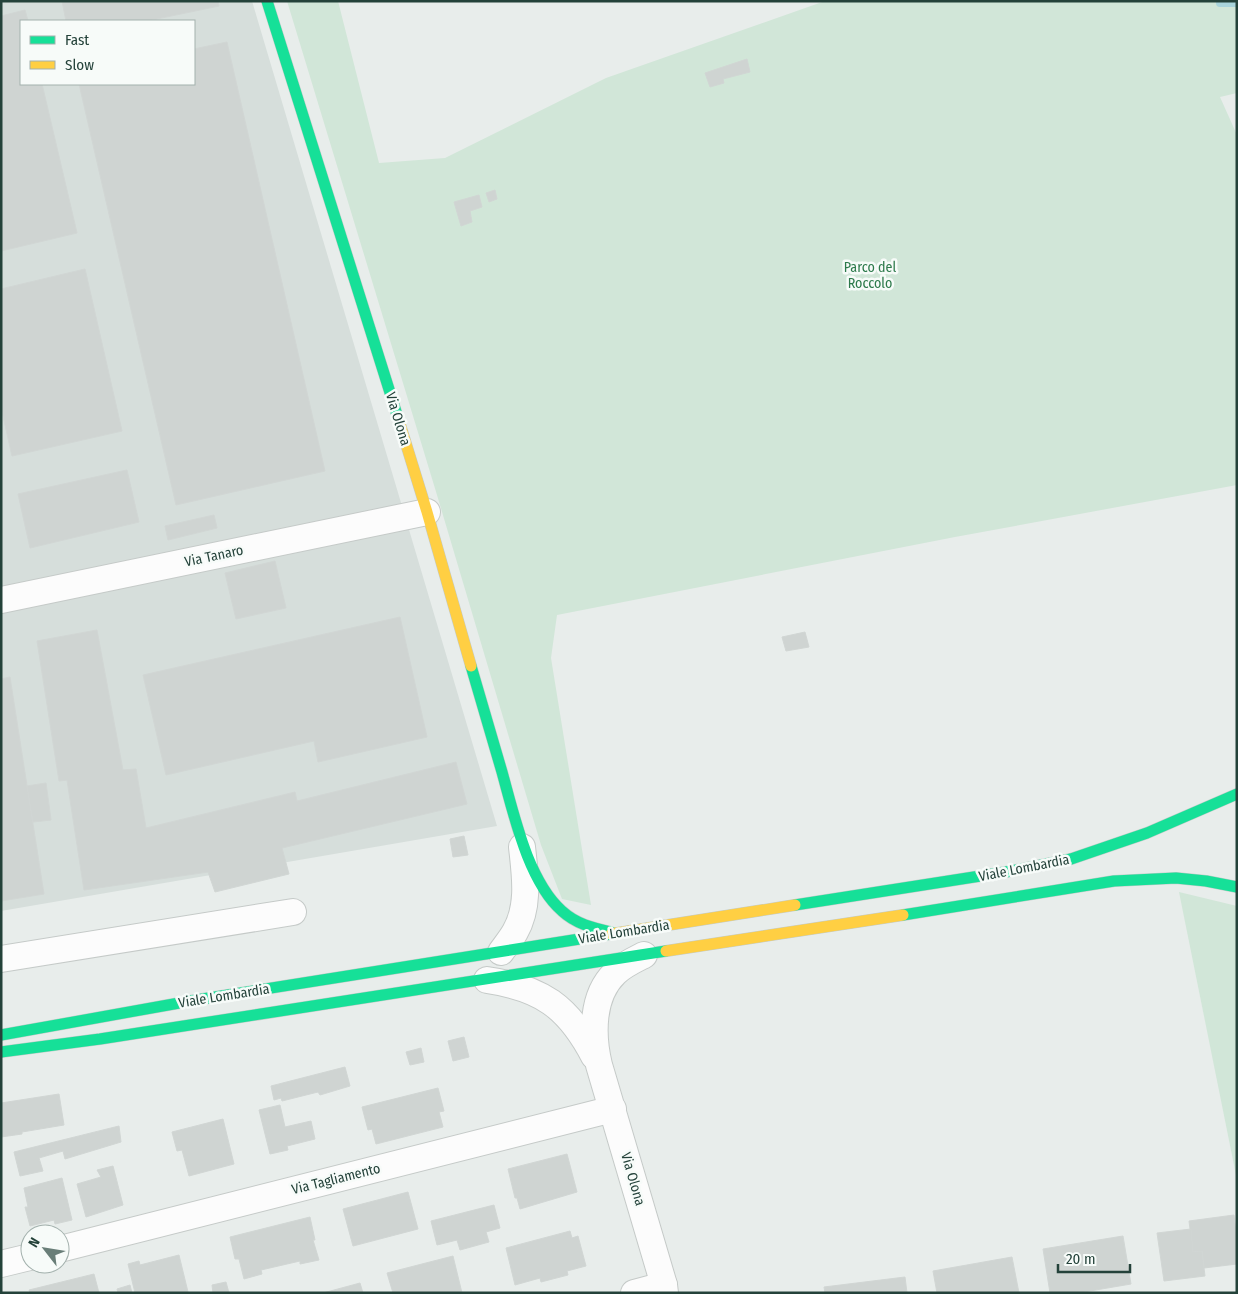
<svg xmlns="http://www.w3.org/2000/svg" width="1238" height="1294" font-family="'Fira Sans Condensed',sans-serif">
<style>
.built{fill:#d6dedb;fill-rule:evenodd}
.green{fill:#d1e6d8}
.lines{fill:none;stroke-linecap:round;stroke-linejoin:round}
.stream{stroke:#a9d4db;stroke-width:8}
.building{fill:#cfd4d2;stroke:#d1d6d4}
.street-casing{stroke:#c5cac8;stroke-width:28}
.fast-casing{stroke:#c3cbc8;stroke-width:12}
.slow-casing{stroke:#c3cbc8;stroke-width:12}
.street{stroke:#fcfcfc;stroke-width:26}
.fast{stroke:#16e098;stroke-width:11}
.slow{stroke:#ffcf43;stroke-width:11}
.labels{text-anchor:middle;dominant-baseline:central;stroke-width:5;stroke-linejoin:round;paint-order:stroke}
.park-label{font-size:14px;fill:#2d7a4b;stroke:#f7fbf9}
.street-label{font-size:14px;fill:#24423a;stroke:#f7fbf9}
</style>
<rect width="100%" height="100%" fill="#e8edeb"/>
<!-- built -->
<path class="built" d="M1,1H252L497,826L1,911ZM21,21H194V84H21Z"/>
<!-- green -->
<g class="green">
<polygon points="287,1 338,1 379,163 445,158 606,78 825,1 1237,1 1237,93 1220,97 1237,135 1237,485 955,537 557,615 551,658 591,905 562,899 541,845 437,495"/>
<polygon points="1179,892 1237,906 1237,1175 1236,1175"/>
</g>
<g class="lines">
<!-- stream -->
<polyline class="stream" points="1220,1 1220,3 1237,3"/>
</g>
<!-- building -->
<g class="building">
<polygon points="62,1 218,1 219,6 147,21 66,21"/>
<polygon points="25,10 28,21 21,21 21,84 42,84 77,233 1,251 1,16"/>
<polygon points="227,42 325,471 176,505 79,84 194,84 194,49"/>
<polygon points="747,59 750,72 723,79 724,83 710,87 705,73"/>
<polygon points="495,190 497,199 489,202 486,193"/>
<polygon points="479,195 482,207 470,211 472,222 461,226 454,202"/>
<polygon points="85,269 122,431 12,456 1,407 1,289"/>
<polygon points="127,470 139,522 30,548 18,494"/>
<polygon points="214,515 217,528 168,540 165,526"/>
<polygon points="275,561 286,608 236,619 225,573"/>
<polygon points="400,617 427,737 318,762 314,741 166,775 143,675"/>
<polygon points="97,630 123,770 136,769 146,828 295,792 297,801 456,762 467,804 282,848 289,874 215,892 208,872 84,890 67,780 59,781 37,641"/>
<polygon points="805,632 809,647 786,651 782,637"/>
<polygon points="10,677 44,894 1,901 1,679"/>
<polygon points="46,783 51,820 33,822 27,786"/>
<polygon points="464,836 468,855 453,857 450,839"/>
<polygon points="464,1037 469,1057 453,1061 448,1041"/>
<polygon points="421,1048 424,1062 410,1065 406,1052"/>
<polygon points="345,1067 350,1086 320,1095 318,1092 282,1101 281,1098 274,1100 271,1086"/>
<polygon points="438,1088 444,1111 439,1112 443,1127 376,1144 372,1129 368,1130 362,1107"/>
<polygon points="59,1094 64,1125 22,1132 22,1134 1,1137 1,1103"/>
<polygon points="280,1105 285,1127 311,1121 315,1139 287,1146 288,1150 270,1154 259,1110"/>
<polygon points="223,1119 234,1164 189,1176 182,1150 177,1151 172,1132"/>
<polygon points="119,1126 121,1142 65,1159 63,1151 39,1158 43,1171 20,1176 14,1152"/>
<polygon points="567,1154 577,1192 520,1209 517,1198 515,1198 508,1169"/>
<polygon points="113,1166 123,1205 86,1217 77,1184 101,1177 97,1170"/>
<polygon points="62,1178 72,1220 55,1224 54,1220 30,1226 25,1207 28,1207 24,1188"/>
<polygon points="408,1192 418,1229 353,1246 343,1209"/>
<polygon points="494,1205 500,1228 486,1232 489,1242 460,1250 457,1240 437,1245 431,1221"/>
<polygon points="1234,1215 1237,1240 1237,1264 1204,1268 1202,1251 1193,1252 1189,1221"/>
<polygon points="310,1217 315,1240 313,1240 319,1260 300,1264 300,1261 261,1270 262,1274 244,1279 239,1259 235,1259 230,1237"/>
<polygon points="1191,1229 1193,1252 1202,1251 1205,1276 1164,1281 1157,1233"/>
<polygon points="570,1231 572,1238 578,1236 586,1266 567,1271 568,1275 541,1282 540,1278 515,1285 506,1248"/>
<polygon points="1123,1236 1131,1284 1078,1293 1050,1293 1043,1249"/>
<polygon points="179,1255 188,1292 135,1293 128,1264 139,1261 140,1265"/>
<polygon points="453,1256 462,1293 393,1293 387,1273"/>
<polygon points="1012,1257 1019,1293 937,1293 933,1271"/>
<polygon points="94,1274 99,1293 30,1293 29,1290"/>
<polygon points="905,1277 907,1293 825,1293 824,1287"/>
<polygon points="226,1282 229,1293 213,1293 212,1285"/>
<polygon points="360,1283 363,1293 323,1293"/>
<polygon points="130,1285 132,1293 118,1293 117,1289"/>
</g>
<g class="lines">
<defs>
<g id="street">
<polyline points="1,600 427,512"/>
<path d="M501,952C506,945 511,939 515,932C530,906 525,875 522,847"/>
<path d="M644,955C634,960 623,965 615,973C591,996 592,1036 599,1065L664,1285L665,1293"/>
<polyline points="1,959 293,912"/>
<path d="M487,980C541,988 568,1006 594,1056"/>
<polyline points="60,1249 613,1109"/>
<polyline points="1,1264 30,1257"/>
<polyline points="634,1293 664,1285"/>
</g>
<g id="fast">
<polyline points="267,1 398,418"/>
<path d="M471,666C481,701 492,737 502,772C514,815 528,881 562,911C576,924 593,928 611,932"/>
<polyline points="795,905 1006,872 1071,859 1147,833 1237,794"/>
<polyline points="903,915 1114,881 1176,878 1206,881 1237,887"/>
<polyline points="1,1035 196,1000 611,934"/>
<polyline points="1,1052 100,1039 666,951"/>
</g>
<g id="slow">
<polyline points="398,418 427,512 471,666"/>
<polyline points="611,934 795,905"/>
<polyline points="666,951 903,915"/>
</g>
</defs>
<!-- street casing -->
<use href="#street" class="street-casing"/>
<!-- fast casing -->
<use href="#fast" class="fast-casing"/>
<!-- slow casing -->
<use href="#slow" class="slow-casing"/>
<!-- street -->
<use href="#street" class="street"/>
<!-- fast -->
<use href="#fast" class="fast"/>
<!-- slow -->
<use href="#slow" class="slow"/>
</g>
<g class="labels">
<!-- park labels -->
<g class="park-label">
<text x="870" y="267">Parco del<tspan x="870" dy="16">Roccolo</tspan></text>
</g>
<!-- street labels -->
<g class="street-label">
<text transform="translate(398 419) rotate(73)">Via Olona</text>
<text transform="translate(214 556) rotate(-12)">Via Tanaro</text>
<text transform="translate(1024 868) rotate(-11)">Viale Lombardia</text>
<text transform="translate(624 932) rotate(-9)">Viale Lombardia</text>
<text transform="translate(224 996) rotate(-9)">Viale Lombardia</text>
<text transform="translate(336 1179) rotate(-14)">Via Tagliamento</text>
<text transform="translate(633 1179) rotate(74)">Via Olona</text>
</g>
</g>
<!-- border -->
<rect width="1238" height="1294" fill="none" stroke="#24423a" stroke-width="5"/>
<!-- legend -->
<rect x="20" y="20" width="175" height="65" fill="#f7fbf9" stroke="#a3b1ad"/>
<rect x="30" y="36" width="25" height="8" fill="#16e098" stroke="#a3b1ad"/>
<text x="65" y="45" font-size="15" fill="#24423a">Fast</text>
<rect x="30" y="61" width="25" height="8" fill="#ffcf43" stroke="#a3b1ad"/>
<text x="65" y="70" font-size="15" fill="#24423a">Slow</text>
<!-- north arrow -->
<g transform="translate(45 1249) rotate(301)"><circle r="24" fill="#f7fbf9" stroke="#a3b1ad"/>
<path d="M0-4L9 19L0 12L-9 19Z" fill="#697e78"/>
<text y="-8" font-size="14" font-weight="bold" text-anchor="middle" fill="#24423a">N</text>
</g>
<!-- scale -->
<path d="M1058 1264v8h72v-8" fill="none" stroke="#24423a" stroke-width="2.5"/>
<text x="1066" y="1264" font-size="15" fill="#24423a" stroke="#f7fbf9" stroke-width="4" paint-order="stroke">20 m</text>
</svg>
